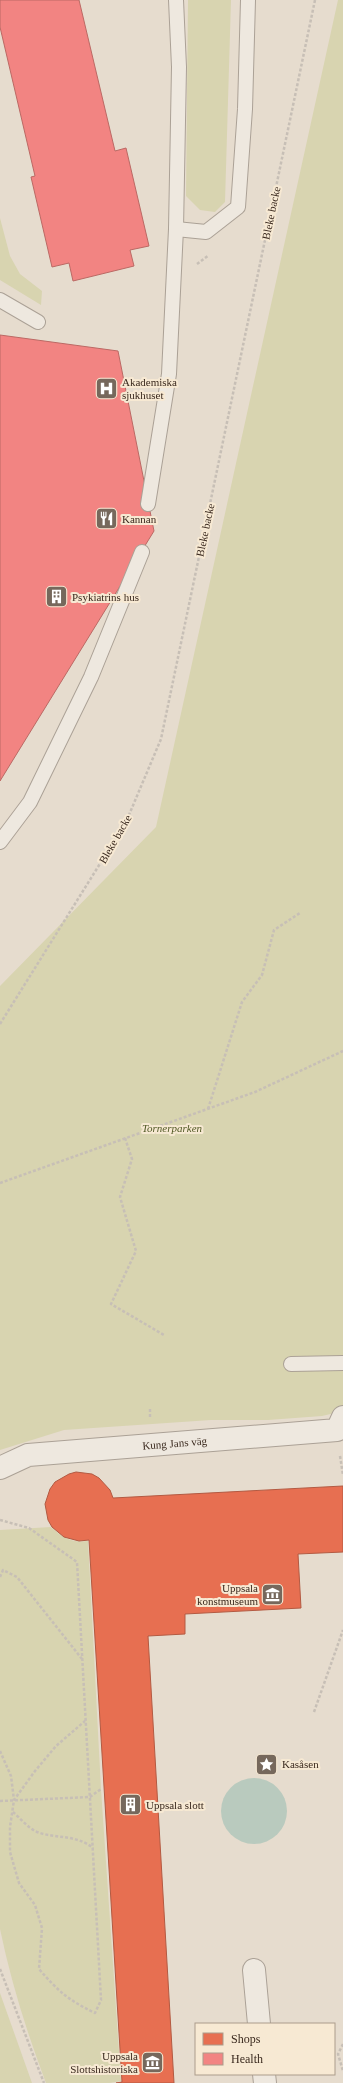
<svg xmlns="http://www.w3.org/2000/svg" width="343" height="2083" font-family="Georgia,serif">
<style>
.green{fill:#d8d4b0}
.water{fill:#b9cabe}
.shops{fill:#e76f51;stroke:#b35a42}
.health{fill:#f28482;stroke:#bb6964}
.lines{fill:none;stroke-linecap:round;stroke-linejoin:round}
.lane-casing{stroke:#aba196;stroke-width:16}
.street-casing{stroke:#aba196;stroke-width:24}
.path{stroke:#c7bfb6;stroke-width:2.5;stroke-dasharray:3 2;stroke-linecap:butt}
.lane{stroke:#eee8df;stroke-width:14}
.street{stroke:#eee8df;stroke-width:22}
.labels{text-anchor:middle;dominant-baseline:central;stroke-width:4;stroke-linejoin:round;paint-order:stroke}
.street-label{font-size:11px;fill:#3a291e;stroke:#f7e9d3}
.poi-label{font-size:11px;fill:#3a291e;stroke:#f7e9d3;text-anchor:start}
.park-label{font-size:11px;font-style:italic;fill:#505824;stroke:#f7e9d3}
</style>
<rect width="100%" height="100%" fill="#e6dcce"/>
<!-- green -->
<g class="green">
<polygon points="188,0 231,0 225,202 215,212 200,210 186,196"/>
<polygon points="338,0 343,0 343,1411 322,1416 268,1420 211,1420 64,1430 0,1450 0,986 156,827"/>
<polygon points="0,218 10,256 20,274 42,291 41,305 0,280"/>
<path d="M51,1527C63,1538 71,1543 88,1541L101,1789L121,2081L110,2083H46C27,2033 11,1982 0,1929V1530Z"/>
<polygon points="0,1993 32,2083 0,2083"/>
</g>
<!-- water -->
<circle class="water" cx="254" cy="1811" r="33"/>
<!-- shops -->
<polygon class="shops" points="76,1472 92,1474 99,1478 110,1490 113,1498 343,1486 343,1552 298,1554 301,1608 185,1614 185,1634 148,1636 174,2083 116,2083 122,2082 89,1540 79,1541 64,1537 52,1527 48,1520 45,1504 50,1489 55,1482 69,1474"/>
<!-- health -->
<g class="health">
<polygon points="0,0 79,0 115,151 126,148 149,246 130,250 134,266 73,281 69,263 52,267 31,177 35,176 0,27"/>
<polygon points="0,335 118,351 154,531 0,781"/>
</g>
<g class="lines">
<defs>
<g id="lane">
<polyline points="176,229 206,232 238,207 245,109 248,0"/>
<polyline points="0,300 38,322"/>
<polyline points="148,504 169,374 176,229 179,67 176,0"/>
<polyline points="0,842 30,802 91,677 142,552"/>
<polyline points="291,1364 343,1363"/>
</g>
<g id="street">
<path id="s1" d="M0,1468L28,1455L337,1430L343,1417"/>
<polyline points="254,1970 259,2024"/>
<polyline points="264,2074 265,2083"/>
</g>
</defs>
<!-- lane casing -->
<use href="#lane" class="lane-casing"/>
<!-- street casing -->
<use href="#street" class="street-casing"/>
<!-- path -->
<g class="path">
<polyline points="197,264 209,255"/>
<polyline points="0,1024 126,822 161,739 315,0"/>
<polyline points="208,1109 242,1002 262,975 274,930 300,913"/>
<polyline points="125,1138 132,1159 120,1197 136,1251 111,1304 164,1335"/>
<polyline points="0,1183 255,1092 343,1051"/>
<polyline points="150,1409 150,1418"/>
<polyline points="340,1456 343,1475"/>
<path d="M0,1520L29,1528L77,1562L101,2000L95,2013C68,2000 58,1991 39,1969L42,1928L35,1905L19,1883L10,1852V1827L14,1800L35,1771L56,1746L85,1721"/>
<polyline points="0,1577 3,1570 17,1577 82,1659"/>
<polyline points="314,1712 343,1630"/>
<polyline points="0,1751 11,1776 14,1800"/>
<polyline points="0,1801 90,1797 101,1789"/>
<path d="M13,1812C20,1818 28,1828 37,1832C56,1839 76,1834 93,1848"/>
<polyline points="0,1969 44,2083"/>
<polyline points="343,2044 338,2054 343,2071"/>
</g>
<!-- lane -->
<use href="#lane" class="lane"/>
<!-- street -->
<use href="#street" class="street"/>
</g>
<!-- icons -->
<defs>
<symbol id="hospital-square" viewBox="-11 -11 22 22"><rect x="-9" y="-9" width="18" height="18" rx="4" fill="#76685c" stroke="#f7e9d3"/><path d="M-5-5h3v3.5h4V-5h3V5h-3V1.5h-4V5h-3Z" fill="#fff"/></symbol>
<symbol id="restaurant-square" viewBox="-11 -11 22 22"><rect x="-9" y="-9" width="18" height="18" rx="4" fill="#76685c" stroke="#f7e9d3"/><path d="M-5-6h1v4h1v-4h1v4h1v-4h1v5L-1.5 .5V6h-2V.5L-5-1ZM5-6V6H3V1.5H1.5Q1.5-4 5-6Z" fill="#fff"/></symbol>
<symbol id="building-square" viewBox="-11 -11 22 22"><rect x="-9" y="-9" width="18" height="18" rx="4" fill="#76685c" stroke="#f7e9d3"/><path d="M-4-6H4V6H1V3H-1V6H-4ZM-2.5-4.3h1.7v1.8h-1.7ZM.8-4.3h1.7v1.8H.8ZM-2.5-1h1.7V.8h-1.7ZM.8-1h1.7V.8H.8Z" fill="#fff"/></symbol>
<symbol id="museum-square" viewBox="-11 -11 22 22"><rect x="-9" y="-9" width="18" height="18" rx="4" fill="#76685c" stroke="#f7e9d3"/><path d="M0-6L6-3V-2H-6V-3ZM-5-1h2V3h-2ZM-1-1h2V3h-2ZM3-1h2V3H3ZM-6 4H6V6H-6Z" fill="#fff"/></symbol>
<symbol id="sight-square" viewBox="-11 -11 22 22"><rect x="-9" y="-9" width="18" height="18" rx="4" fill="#76685c" stroke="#f7e9d3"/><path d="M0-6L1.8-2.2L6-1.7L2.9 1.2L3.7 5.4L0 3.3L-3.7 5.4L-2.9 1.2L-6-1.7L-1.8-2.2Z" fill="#fff"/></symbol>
</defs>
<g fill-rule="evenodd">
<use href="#hospital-square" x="94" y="376" width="25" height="25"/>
<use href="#restaurant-square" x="94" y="506" width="25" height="25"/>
<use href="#building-square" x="44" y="584" width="25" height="25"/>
<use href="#museum-square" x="260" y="1582" width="25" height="25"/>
<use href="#sight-square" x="254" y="1752" width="25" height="25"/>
<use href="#building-square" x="118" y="1792" width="25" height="25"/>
<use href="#museum-square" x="140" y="2050" width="25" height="25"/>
</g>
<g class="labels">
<!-- street labels -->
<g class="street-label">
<text transform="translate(271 213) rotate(-78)">Bleke backe</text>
<text transform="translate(205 530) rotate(-78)">Bleke backe</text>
<text transform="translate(115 839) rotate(-60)">Bleke backe</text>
<text stroke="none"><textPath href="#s1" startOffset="178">Kung Jans väg</textPath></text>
</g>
<!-- poi labels -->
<g class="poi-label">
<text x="122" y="382">Akademiska<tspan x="122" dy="13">sjukhuset</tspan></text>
<text x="122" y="519">Kannan</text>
<text x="72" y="597">Psykiatrins hus</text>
<text x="258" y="1588" text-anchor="end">Uppsala<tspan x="258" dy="13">konstmuseum</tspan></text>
<text x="282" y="1764">Kasåsen</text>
<text x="146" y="1805">Uppsala slott</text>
<text x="138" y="2056" text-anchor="end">Uppsala<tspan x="138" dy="13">Slottshistoriska</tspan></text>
</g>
<!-- park labels -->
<g class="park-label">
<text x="172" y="1128">Tornerparken</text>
</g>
</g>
<!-- legend -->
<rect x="195" y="2023" width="140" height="52" fill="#f7e9d3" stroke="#ab9c8b"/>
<rect x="203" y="2033" width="20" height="12" fill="#e76f51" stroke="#ab9c8b"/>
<text x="231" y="2043" font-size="12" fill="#3a291e">Shops</text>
<rect x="203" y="2053" width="20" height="12" fill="#f28482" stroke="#ab9c8b"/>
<text x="231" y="2063" font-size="12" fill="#3a291e">Health</text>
</svg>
